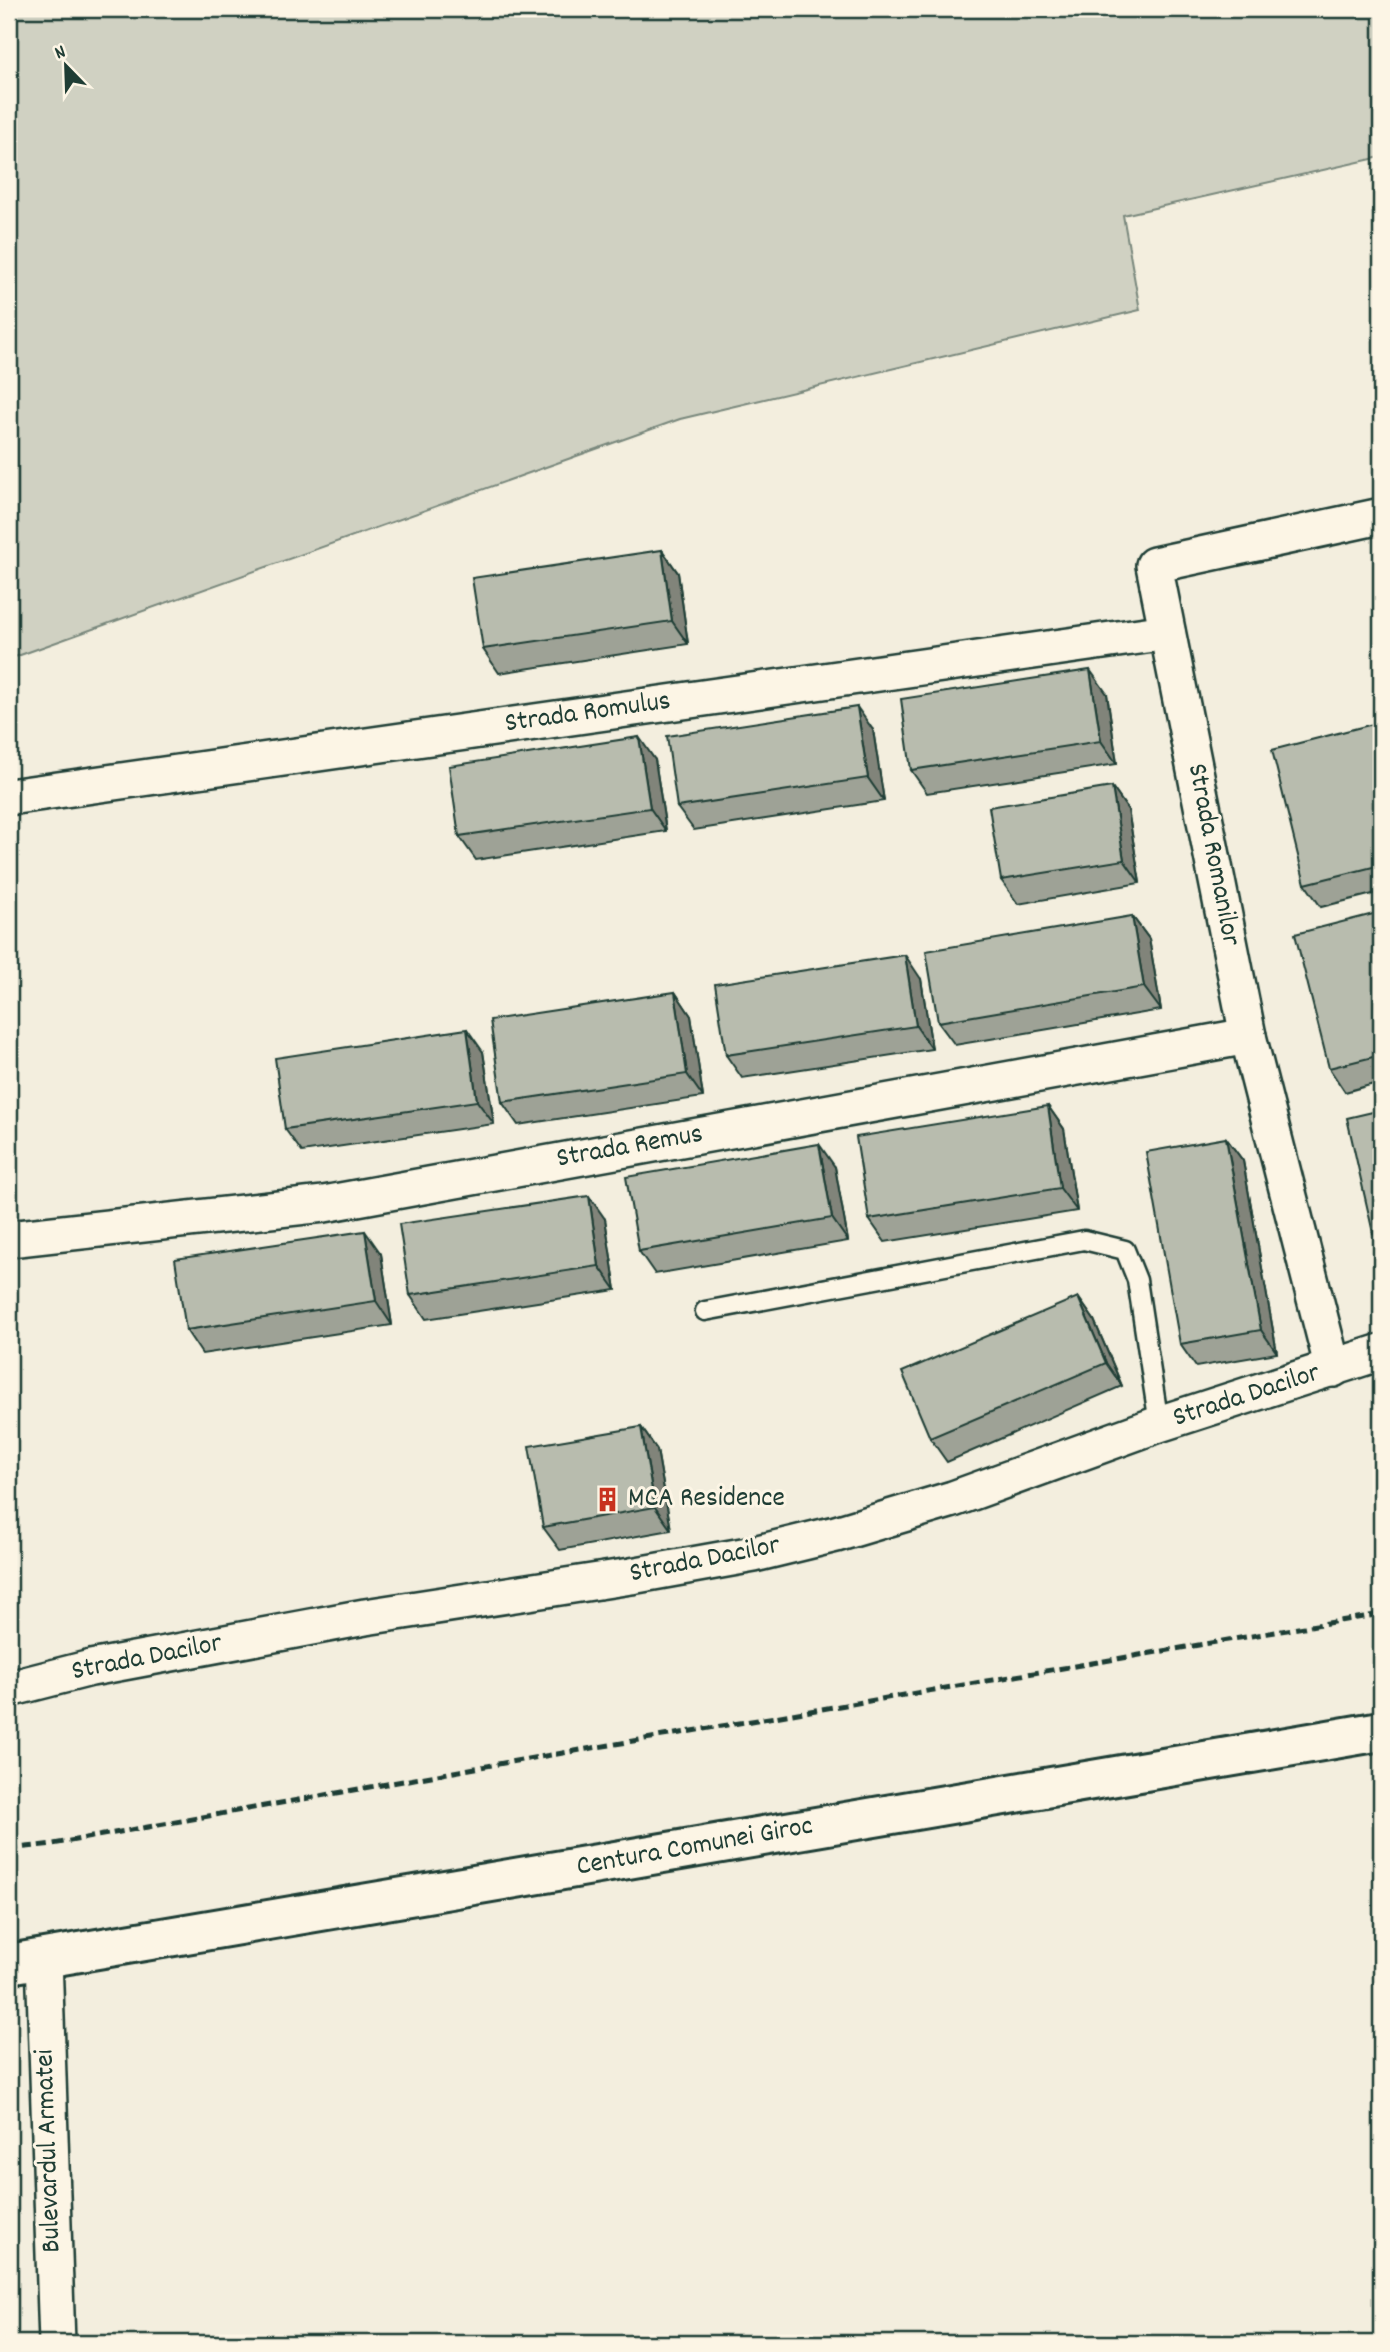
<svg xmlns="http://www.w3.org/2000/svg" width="1390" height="2352" font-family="Dekko,sans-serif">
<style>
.green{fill:#d0d1c2;stroke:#78877b;stroke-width:2}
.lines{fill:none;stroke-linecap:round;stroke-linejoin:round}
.lane-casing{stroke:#1f3d34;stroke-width:23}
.street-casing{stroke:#1f3d34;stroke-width:40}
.secondary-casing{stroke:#1f3d34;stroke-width:44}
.lane{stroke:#fcf5e5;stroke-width:18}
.street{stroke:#fcf5e5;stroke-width:35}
.secondary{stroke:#fcf5e5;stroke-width:38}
.rail{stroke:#1f3d34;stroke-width:5;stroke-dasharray:10 5;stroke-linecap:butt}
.wall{fill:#9ea296;stroke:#1f3d34;stroke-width:2}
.shaded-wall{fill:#81847a;stroke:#1f3d34;stroke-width:2}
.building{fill:#b8bcae;stroke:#1f3d34;stroke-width:2}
.labels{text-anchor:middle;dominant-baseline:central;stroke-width:6;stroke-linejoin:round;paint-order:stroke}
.street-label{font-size:28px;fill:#1f3d34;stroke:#fcf5e5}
.poi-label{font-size:28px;fill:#1f3d34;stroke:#fcf5e5;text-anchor:start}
</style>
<rect width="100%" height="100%" fill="#f3eede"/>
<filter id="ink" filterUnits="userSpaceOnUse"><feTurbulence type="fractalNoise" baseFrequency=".0143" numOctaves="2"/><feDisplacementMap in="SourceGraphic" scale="14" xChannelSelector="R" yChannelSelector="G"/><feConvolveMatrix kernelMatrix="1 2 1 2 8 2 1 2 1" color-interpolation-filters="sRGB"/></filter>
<g filter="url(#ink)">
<!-- green -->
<polygon class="green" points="9,9 1381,9 1381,157 1123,215 1140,310 680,419 9,659"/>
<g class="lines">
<defs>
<polyline id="lane" points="705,1311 1084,1240 1125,1250 1137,1280 1159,1424"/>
<g id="street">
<polyline points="9,797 1167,632"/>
<polyline points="9,1239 324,1204 1248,1036"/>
<polyline points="1333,1369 1248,1036 1154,565 1381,516"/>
<polyline points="9,1689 91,1668 365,1617 631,1576 754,1554 836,1534 953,1499 1159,1424 1381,1352"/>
<polyline points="44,1958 57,2343"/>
</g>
<polyline id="secondary" points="9,1964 1381,1731"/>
</defs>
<!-- lane casing -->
<use href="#lane" class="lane-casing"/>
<!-- street casing -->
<use href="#street" class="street-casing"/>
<!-- secondary casing -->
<use href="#secondary" class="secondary-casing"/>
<!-- lane -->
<use href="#lane" class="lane"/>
<!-- street -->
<use href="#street" class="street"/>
<!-- secondary -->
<use href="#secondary" class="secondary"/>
<!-- rail -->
<polyline class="rail" points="9,1849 53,1844 498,1764 1381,1614"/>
</g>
<!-- wall -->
<g class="wall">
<polygon points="662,550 678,573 688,644 499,673 483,649"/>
<polygon points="1107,694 1117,764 927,793 911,770"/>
<polygon points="1373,724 1381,736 1381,892 1321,907 1305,884"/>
<polygon points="873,730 884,801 694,830 677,807"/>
<polygon points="655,760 666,831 476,860 459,836"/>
<polygon points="1112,787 1128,810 1140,883 1018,904 1001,880"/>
<polygon points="1381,912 1381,1082 1345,1092 1329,1068"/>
<polygon points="1132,916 1149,939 1161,1010 955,1045 938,1022"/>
<polygon points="921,979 932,1049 742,1078 726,1055"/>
<polygon points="675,992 691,1016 703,1097 518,1125 502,1102"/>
<polygon points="483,1052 494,1124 302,1152 285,1129"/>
<polygon points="1048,1106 1064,1129 1077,1211 885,1242 869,1219"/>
<polygon points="1226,1138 1243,1161 1277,1353 1196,1367 1180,1344"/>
<polygon points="835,1167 848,1241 655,1274 639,1251"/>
<polygon points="605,1219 616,1290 426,1319 410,1295"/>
<polygon points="1381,1232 1381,1245 1373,1233"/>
<polygon points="381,1254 392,1325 202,1354 186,1330"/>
<polygon points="1078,1297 1094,1320 1122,1386 947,1462 930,1438"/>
<polygon points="641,1427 657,1450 671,1530 560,1550 543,1527"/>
</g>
<!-- shaded-wall -->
<g class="shaded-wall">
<polygon points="662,550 678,573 688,644 672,621"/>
<polygon points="1090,670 1107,694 1117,764 1101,741"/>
<polygon points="857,707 873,730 884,801 868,778"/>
<polygon points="1373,724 1381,736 1381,758"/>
<polygon points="639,737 655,760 666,831 650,808"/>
<polygon points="1112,787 1128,810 1140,883 1124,860"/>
<polygon points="1132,916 1149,939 1161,1010 1144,987"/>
<polygon points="905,955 921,979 932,1049 916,1026"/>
<polygon points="675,992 691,1016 703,1097 687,1074"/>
<polygon points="467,1029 483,1052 494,1124 477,1101"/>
<polygon points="1048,1106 1064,1129 1077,1211 1060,1188"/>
<polygon points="1226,1138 1243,1161 1277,1353 1261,1330"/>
<polygon points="819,1144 835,1167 848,1241 832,1218"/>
<polygon points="589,1196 605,1219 616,1290 599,1266"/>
<polygon points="365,1231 381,1254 392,1325 376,1301"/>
<polygon points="1078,1297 1094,1320 1122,1386 1106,1363"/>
<polygon points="641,1427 657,1450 671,1530 655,1507"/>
</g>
<!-- building -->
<g class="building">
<polygon points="662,550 672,621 483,649 472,578"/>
<polygon points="1090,670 1101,741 911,770 901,699"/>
<polygon points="857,707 868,778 677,807 667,736"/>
<polygon points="1373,724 1381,758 1381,865 1305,884 1272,750"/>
<polygon points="639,737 650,808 459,836 449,766"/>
<polygon points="1112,787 1124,860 1001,880 989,807"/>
<polygon points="1381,912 1381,1055 1329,1068 1295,934"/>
<polygon points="1132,916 1144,987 938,1022 926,951"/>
<polygon points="905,955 916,1026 726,1055 715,984"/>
<polygon points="675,992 687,1074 502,1102 490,1020"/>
<polygon points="467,1029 477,1101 285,1129 275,1058"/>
<polygon points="1048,1106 1060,1188 869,1219 856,1137"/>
<polygon points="1381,1110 1381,1232 1373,1233 1347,1118"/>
<polygon points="1226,1138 1261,1330 1180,1344 1146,1152"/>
<polygon points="819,1144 832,1218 639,1251 626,1177"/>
<polygon points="589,1196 599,1266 410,1295 399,1224"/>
<polygon points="365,1231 376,1301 186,1330 175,1259"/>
<polygon points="1078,1297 1106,1363 930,1438 902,1372"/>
<polygon points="641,1427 655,1507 543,1527 529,1446"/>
</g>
</g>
<!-- icons -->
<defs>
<symbol id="building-bare" viewBox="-9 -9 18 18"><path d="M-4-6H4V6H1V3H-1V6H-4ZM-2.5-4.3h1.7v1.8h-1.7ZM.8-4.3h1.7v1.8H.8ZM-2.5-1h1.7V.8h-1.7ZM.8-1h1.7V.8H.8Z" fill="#c8321e" stroke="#fcf5e5" stroke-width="2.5" paint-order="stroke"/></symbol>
</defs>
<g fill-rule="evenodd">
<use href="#building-bare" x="590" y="1482" width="35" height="35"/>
</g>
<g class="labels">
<!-- street labels -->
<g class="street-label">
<text transform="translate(588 714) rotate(-8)">Strada Romulus</text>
<text transform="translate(1212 855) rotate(79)">Strada Romanilor</text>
<text transform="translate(630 1148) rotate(-10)">Strada Remus</text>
<text transform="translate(1247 1397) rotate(-18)">Strada Dacilor</text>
<text transform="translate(705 1561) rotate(-11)">Strada Dacilor</text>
<text transform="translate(147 1659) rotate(-11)">Strada Dacilor</text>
<text transform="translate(695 1848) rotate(-10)">Centura Comunei Giroc</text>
<text transform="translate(50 2151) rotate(-92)">Bulevardul Armatei</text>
</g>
<!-- poi labels -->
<g class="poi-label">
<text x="628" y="1500">MCA Residence</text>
</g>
</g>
<!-- margin -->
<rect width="1390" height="2352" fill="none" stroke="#fcf5e5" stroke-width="35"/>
<rect x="18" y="18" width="1355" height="2317" fill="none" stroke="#1f3d34" stroke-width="2.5" filter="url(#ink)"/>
<!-- north arrow -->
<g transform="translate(66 66) rotate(337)" stroke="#fcf5e5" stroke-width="5" paint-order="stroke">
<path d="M0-5L12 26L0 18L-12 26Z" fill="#1f3d34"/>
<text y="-10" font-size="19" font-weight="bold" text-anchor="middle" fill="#1f3d34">N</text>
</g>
</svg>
